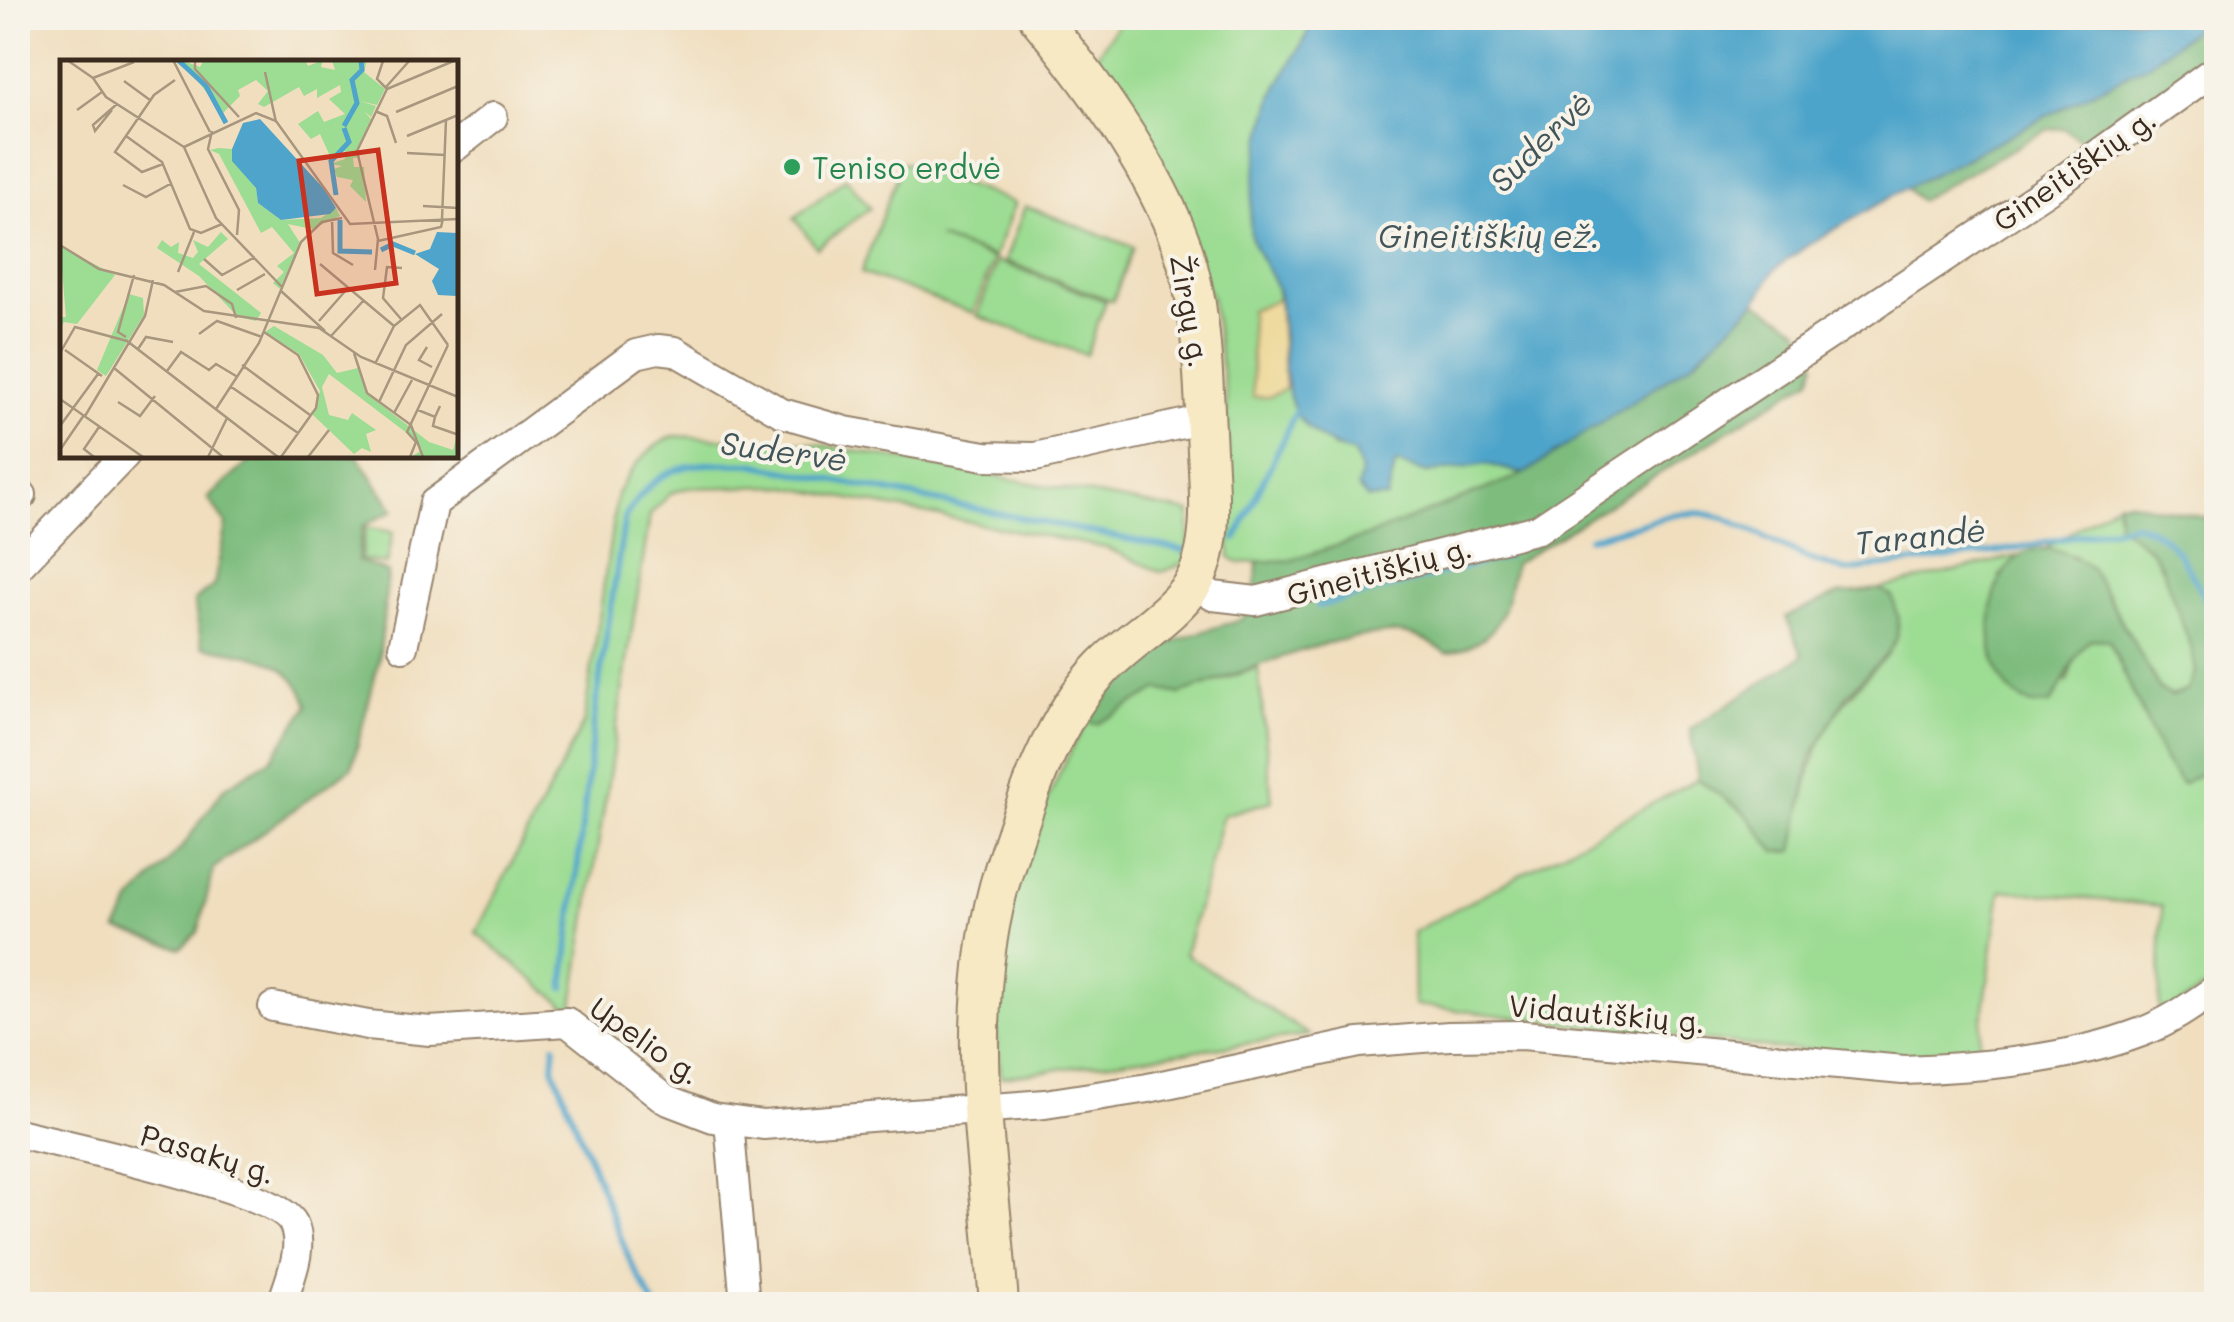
<svg xmlns="http://www.w3.org/2000/svg" width="2234" height="1322" font-family="Mali,sans-serif">
<style>
.green{fill:#9cdc93;stroke:#6c8358;stroke-width:2.5}
.forest{fill:#7dbc7d;stroke:#5c734e;stroke-width:2.5}
.sand{fill:#eeda9e;stroke:#94825e;stroke-width:2.5}
.water{fill:#4ea4ca;stroke:#446774;stroke-width:2.5}
.lines{fill:none;stroke-linecap:round;stroke-linejoin:round}
.stream{stroke:#4ea4ca;stroke-width:6}
.street-casing{stroke:#96846e;stroke-width:32}
.secondary-casing{stroke:#96846e;stroke-width:42}
.street{stroke:#fff;stroke-width:28}
.secondary{stroke:#f7e9c3;stroke-width:38}
.leisure-dot{fill:#2e9e5b;stroke:#f7f3e8;stroke-width:4}
.labels{text-anchor:middle;dominant-baseline:central;stroke-width:8;stroke-linejoin:round;paint-order:stroke}
.leisure-label{font-size:30px;fill:#27864d;stroke:#f7f3e8;text-anchor:start}
.street-label{font-size:30px;fill:#3b2a1e;stroke:#f7f3e8}
.water-label{font-size:32px;font-style:italic;fill:#42555a;stroke:#f7f3e8}
.inset-river{fill:none;stroke:#4ea4ca;stroke-width:5}
.inset-road{fill:none;stroke:#a8967e;stroke-width:2.5}
.view{fill:#c8321e;fill-opacity:0.15;stroke:#c8321e;stroke-width:5}
.inset-edge{fill:none;stroke:#3b2a1e;stroke-width:5}
</style>
<rect width="100%" height="100%" fill="#f7f3e8"/>
<filter id="ink" filterUnits="userSpaceOnUse"><feTurbulence type="fractalNoise" baseFrequency=".01" numOctaves="2"/><feDisplacementMap in="SourceGraphic" scale="20" xChannelSelector="R" yChannelSelector="G"/><feConvolveMatrix kernelMatrix="1 2 1 2 8 2 1 2 1" color-interpolation-filters="sRGB"/></filter>
<filter id="wash" filterUnits="userSpaceOnUse"><feTurbulence type="fractalNoise" baseFrequency=".0048" numOctaves="4" result="noise"/><feDisplacementMap in="SourceGraphic" scale="40" xChannelSelector="R" yChannelSelector="G"/><feGaussianBlur stdDeviation="2.25" result="paint"/><feColorMatrix in="noise" values="0 0 0 0 0 0 0 0 0 0 0 0 0 0 0 0 0 1.4 0 .05"/><feComposite in="paint" operator="in"/></filter>
<g filter="url(#wash)">
<rect width="100%" height="100%" fill="#f0debe"/>
<!-- green -->
<g class="green">
<polygon points="1122,18 1311,18 1309,34 1289,66 1251,236 1275,278 1282,329 1332,447 1354,453 1361,471 1359,488 1389,491 1396,463 1427,473 1487,464 1524,474 1365,537 1292,560 1239,563 1230,557 1226,397 1211,297 1092,62"/>
<polygon points="902,162 1015,203 994,257 938,238 994,259 973,313 861,273"/>
<polygon points="846,178 870,208 817,248 794,218"/>
<polygon points="1025,206 1133,247 1113,301 1005,261"/>
<polygon points="997,261 1106,301 1086,355 977,316"/>
<path d="M675,436L817,444L1190,512L1188,562L1161,572L1106,548L782,486L687,488L671,493L650,515L572,1011L476,933L584,722L617,494C630,470 648,445 675,436Z"/>
<path d="M2117,502C2113,529 2136,534 2150,550C2166,567 2195,644 2195,668C2195,675 2191,683 2188,690L2172,696L2160,689L2107,594L2075,556L2042,551Z"/>
<polygon points="366,527 393,532 387,564 361,560"/>
<path d="M2021,555L1999,577L2067,682L2077,651L2091,639L2109,640L2164,760L2182,784L2216,765V981L2159,1018L2162,906L2001,890L1977,1058L1777,1049L1414,1005L1413,932L1698,779L1746,814L1776,852L1793,851C1812,754 1815,726 1888,654L1892,596L1879,589Z"/>
<path d="M1258,668L1272,801L1223,815L1185,954L1309,1035L1001,1077C999,1055 994,1030 995,1008C1001,907 1037,807 1087,722L1097,724L1159,689L1179,694Z"/>
</g>
<!-- forest -->
<g class="forest">
<polygon points="2209,18 2216,18 2216,56 2088,145 2063,128 2047,130 1919,200 1906,188 2150,63"/>
<path d="M1756,302L1799,328L1816,363L1811,379L1514,564C1505,613 1501,642 1446,653C1429,641 1411,631 1389,633C1319,637 1246,672 1179,694L1159,689L1097,724L1087,722C1140,649 1159,644 1243,619L1256,584L1257,562L1292,560L1365,537L1524,474L1694,361Z"/>
<path d="M257,455H357L394,510L363,526L358,561L388,572L379,660L352,767L214,868L198,932L181,948L117,930L132,901L183,846L224,788L271,759L308,706C292,654 248,656 202,646L194,601L214,585L226,524L208,498Z"/>
<path d="M2127,501L2216,520V765L2182,784L2164,760L2109,640L2091,639C2071,656 2066,683 2050,704C1959,721 1972,480 2091,568L2160,689L2172,696L2188,690L2196,671L2192,650L2161,565L2149,548L2118,525L2117,502Z"/>
<polygon points="1879,589 1892,596 1899,618 1897,638 1888,653 1848,693 1811,758 1793,851 1776,852 1746,814 1698,779 1690,729 1803,656 1786,617 1838,594"/>
</g>
<!-- sand -->
<polygon class="sand" points="1279,299 1285,389 1269,397 1253,397 1250,310"/>
<!-- water -->
<path class="water" d="M1311,18H2209L2150,63L1906,188L1808,245L1775,269L1756,302L1694,361L1524,474L1487,464L1427,473L1396,463L1387,498L1368,499L1358,488L1361,471L1354,453C1268,428 1290,366 1279,297C1275,274 1255,257 1251,235C1246,204 1263,131 1272,100C1281,70 1307,48 1311,18Z"/>
<g class="lines">
<!-- stream -->
<g class="stream">
<path d="M1589,538L1676,514L1701,513L1725,518L1811,560L1846,571L2002,551L2135,524C2180,533 2196,585 2216,621"/>
<polyline points="1236,539 1299,405"/>
<polyline points="1318,606 1507,556"/>
<path d="M564,988L596,703L625,517C661,460 690,463 752,464L1186,551"/>
<polyline points="555,1045 553,1067 630,1261 654,1304"/>
</g>
</g>
</g>
<g filter="url(#ink)">
<g class="lines">
<defs>
<g id="street">
<polyline points="455,147 493,117"/>
<polyline points="18,490 22,495"/>
<polyline points="18,567 125,455"/>
<polyline points="1193,583 1213,596 1256,601 1538,529 2062,180 2216,69"/>
<polyline points="403,647 434,503 636,354 658,349 675,351 782,413 845,431 985,456 1035,457 1205,419"/>
<path d="M273,1007L368,1025L430,1031L567,1022L666,1100L713,1118L763,1125L1045,1104L1148,1088L1359,1043L1449,1036L1523,1035L1903,1070C1982,1067 2068,1060 2142,1032C2169,1022 2193,1005 2216,989"/>
<polyline points="729,1121 745,1304"/>
<path d="M18,1133C62,1144 276,1189 293,1223C305,1248 289,1280 282,1304"/>
</g>
<path id="secondary" d="M999,1304C989,1158 959,1013 1004,869C1026,800 1051,720 1103,667C1130,639 1170,617 1192,585C1215,550 1209,491 1207,451C1203,383 1204,306 1180,241C1150,162 1093,83 1039,18"/>
</defs>
<!-- street casing -->
<use href="#street" class="street-casing"/>
<!-- secondary casing -->
<use href="#secondary" class="secondary-casing"/>
<!-- street -->
<use href="#street" class="street"/>
<!-- secondary -->
<use href="#secondary" class="secondary"/>
</g>
</g>
<!-- markers -->
<circle class="leisure-dot" cx="792" cy="167" r="10"/>
<g class="labels">
<!-- leisure labels -->
<g class="leisure-label">
<text x="812" y="167">Teniso erdvė</text>
</g>
<!-- street labels -->
<g class="street-label">
<text transform="translate(2074 169) rotate(-35)">Gineitiškių g.</text>
<text transform="translate(1191 311) rotate(80)">Žirgų g.</text>
<text transform="translate(1379 570) rotate(-15)">Gineitiškių g.</text>
<text transform="translate(1607 1013) rotate(5)">Vidautiškių g.</text>
<text transform="translate(646 1040) rotate(35)">Upelio g.</text>
<text transform="translate(208 1153) rotate(17)">Pasakų g.</text>
</g>
<!-- water labels -->
<g class="water-label">
<text transform="translate(1540 141) rotate(-44)">Sudervė</text>
<text x="1489" y="235">Gineitiškių ež.</text>
<text transform="translate(784 450) rotate(8)">Sudervė</text>
<text transform="translate(1920 535) rotate(-6)">Tarandė</text>
</g>
</g>
<!-- overview -->
<g transform="translate(60 60)">
<rect width="398" height="398" fill="#f0debe"/>
<path d="M121,0L140,7L144,0H245L248,6L263,0L261,7L275,10L272,0H307L304,12L325,29L317,45L300,41L316,46L311,57L304,51L311,59L296,91L300,97L293,98L294,107H304L306,142L290,126L293,120L277,117L274,109L282,106L270,104L285,99V91L270,96L260,74L251,79L238,64L258,51L264,62L285,54L269,39L281,32L280,25L257,38V29L244,36L239,27L204,47L198,44L208,31L196,20L178,30L180,36L163,53ZM159,88L172,89L196,128L198,143L221,160L261,158L276,148L280,156L252,169L228,164L240,183L220,229L213,223L224,212L217,206L234,193L212,167L201,173L159,94L150,90ZM161,172L168,179L139,204L201,253L196,261L178,257L139,216L97,188L102,180L111,187L119,182L118,193L133,198L138,192L133,180L148,187ZM0,186L55,215L17,264L4,262L0,269V257H6ZM69,234L83,238L84,255L46,316L37,310ZM214,266L263,295L277,313L298,308L306,333L369,382L393,390L397,376V397H351L362,390L356,380L269,314L262,327L269,355L288,360L292,353L316,370L306,374L311,392L302,388L294,394L253,355L260,331L239,294L205,272Z" fill="#9cdc93"/>
<path d="M200,59L265,130L276,148L270,154L221,160L198,143L196,128L172,101V89L183,63ZM377,172L397,173V236L378,235L372,221L379,209L355,194L370,189Z" fill="#4ea4ca"/>
<path class="inset-river" d="M118,0L146,26L166,63M284,66L297,43L292,20L302,10L301,0M276,135L271,101L289,82L284,68M280,160V191L312,192M321,190L333,184L355,193"/>
<path class="inset-road" d="M7,0L33,18M113,0L150,72M135,0V9L179,57M323,1L317,19L327,29M205,12L216,62M33,18L46,37L124,87L156,158L222,227M33,18L74,2M64,21L90,40M326,27L350,0M327,29L396,0M17,50L42,32M52,50L35,71L33,65L57,44M315,51L327,56L336,83M336,52L398,26M152,71L148,89L179,150L177,175M66,76L102,102L130,169L141,173L162,164M347,76L398,55M124,87L196,53L216,61L290,164L398,159M347,93L385,95M103,104L82,112L55,92L94,35L115,20M63,125L86,137L112,123M363,146L398,148M272,159L273,193L293,205M382,159L386,60M318,181L381,167L383,159M0,185L39,209L104,225L144,251L259,268L301,297L398,337M144,199L162,215L195,197M260,204L334,266M315,210L318,179L297,91L327,29M118,212L134,172M177,230L205,214M221,231L265,271M115,232L146,226L172,244L176,258M341,259L323,238L327,207L342,208M259,261L287,229M204,272L238,295L258,335L256,348L221,397M139,274L157,261L202,277M271,276L304,240M66,277L58,272L74,215M367,287L359,300L372,307M78,289L86,277L113,282M5,290L42,316M0,293L15,267L67,281L218,397M294,293L307,333L351,365L363,397M315,304L334,266L360,245L388,285M182,305L250,355M54,308L163,397M107,311L121,292L149,310L156,304L176,316M170,326L238,373M0,339L83,397M58,342L80,356L95,336M319,342L346,285L382,254M156,349L199,283L241,182L262,162L282,158M358,350L375,357L380,346M334,353L352,320M25,356L85,256L93,220M375,357L373,366L396,374M0,366L38,314M0,390L24,355M34,397L24,389L39,367M148,397L167,358M248,397L269,370M350,397L356,382L347,372L388,285"/>
<path class="view" d="M318,90L336,223L257,234L239,101Z"/>
<rect width="398" height="398" class="inset-edge"/>
</g>
<!-- margin -->
<rect width="2234" height="1322" fill="none" stroke="#f7f3e8" stroke-width="60"/>
</svg>
